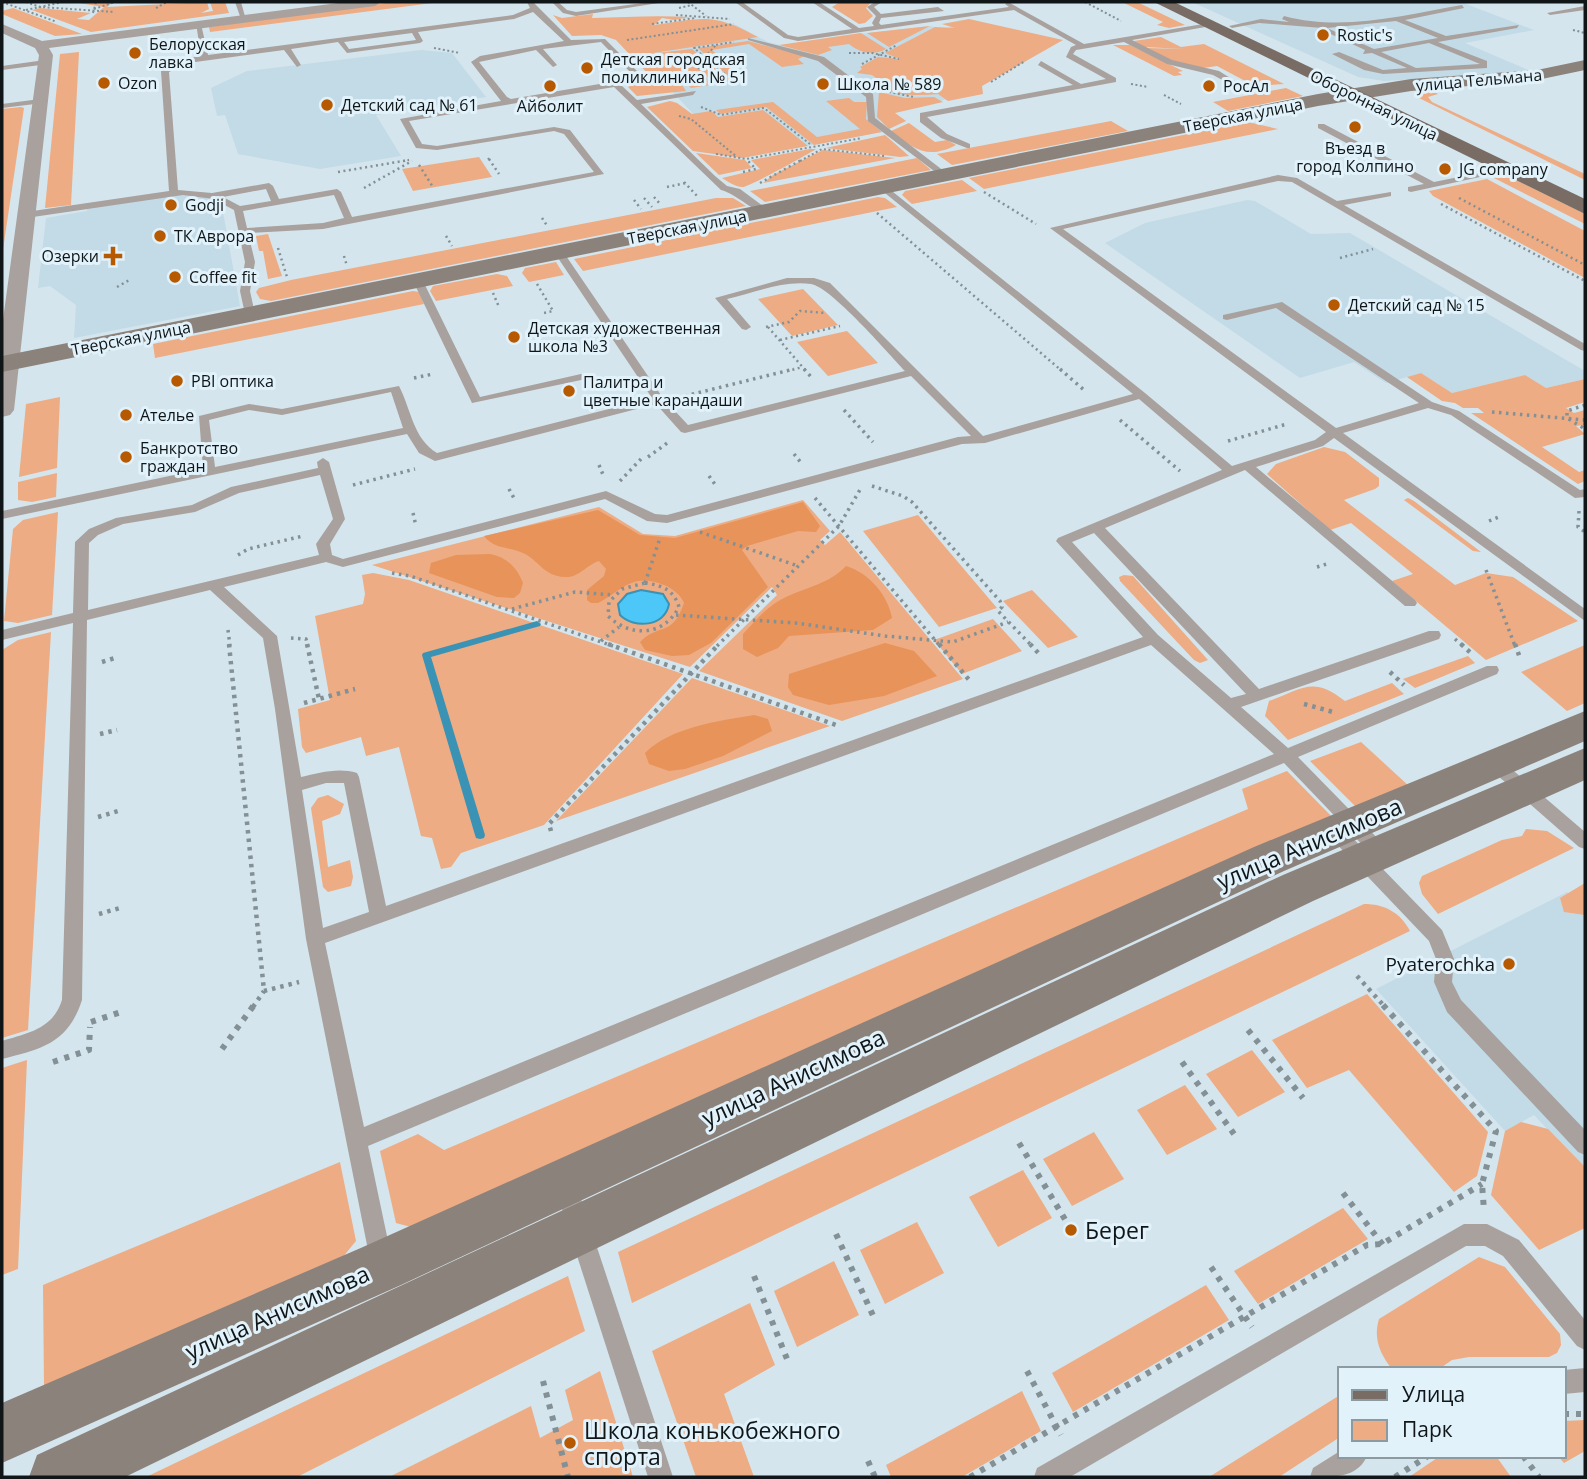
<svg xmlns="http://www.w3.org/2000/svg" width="1587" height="1479" font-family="'Open Sans',sans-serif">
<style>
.built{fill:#c2dbe7}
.green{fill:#edac83}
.forest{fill:#e89359}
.water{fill:#4cc7f7;stroke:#3a92b4;stroke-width:2}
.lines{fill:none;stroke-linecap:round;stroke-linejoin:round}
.stream{fill:#3a92b4;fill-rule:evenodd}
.path-far4{stroke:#839095;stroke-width:2;stroke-dasharray:2 2.5;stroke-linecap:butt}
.path-far3{stroke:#839095;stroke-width:2.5;stroke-dasharray:2 3.5;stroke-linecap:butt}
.path-far2{stroke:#839095;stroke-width:3.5;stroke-dasharray:2.5 4.5;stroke-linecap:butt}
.path-far1{stroke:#839095;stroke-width:4.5;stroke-dasharray:3.5 5;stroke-linecap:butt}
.path{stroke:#839095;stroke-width:6;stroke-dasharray:5 7;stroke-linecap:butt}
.lane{fill:#a8a19d;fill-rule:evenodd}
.street{fill:#a8a19d;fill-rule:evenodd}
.secondary{fill:#8c827c;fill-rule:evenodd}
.primary{fill:#786c65;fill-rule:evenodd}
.poi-dot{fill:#b65900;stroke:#e1f2fb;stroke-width:2.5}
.labels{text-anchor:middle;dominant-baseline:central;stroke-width:6;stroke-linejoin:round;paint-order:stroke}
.far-poi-label{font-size:16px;fill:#101618;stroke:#e1f2fb;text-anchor:start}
.far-street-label{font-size:16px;fill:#101618;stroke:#e1f2fb}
.poi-label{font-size:19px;fill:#101618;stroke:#e1f2fb;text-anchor:end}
.near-street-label{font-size:23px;fill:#101618;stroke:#e1f2fb}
.near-poi-label{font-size:23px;fill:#101618;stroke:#e1f2fb;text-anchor:start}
</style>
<rect width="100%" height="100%" fill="#d4e5ed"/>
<!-- built -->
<g class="built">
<polygon points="1192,2 1461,2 1534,30 1465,43 1533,72 1384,81 1358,77"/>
<polygon points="966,22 967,92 941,101 898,109 879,121 889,129 880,130 882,132 742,158 694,118 696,117 626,42 736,25 768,42 795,49 860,34 930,26 944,29"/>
<polygon points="421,50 452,53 486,97 376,115 401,156 320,169 238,154 225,115 217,116 211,88 247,71"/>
<polygon points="183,194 221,201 240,306 74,338 76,305 50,286 38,288 46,218 87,211 87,208"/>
<polygon points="1247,200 1255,201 1311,234 1350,233 1585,371 1585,379 1546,388 1525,375 1452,393 1421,373 1386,383 1354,362 1300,378 1105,243 1145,223"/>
<polygon points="1567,892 1585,908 1585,1169 1534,1115 1505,1131 1376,989"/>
</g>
<!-- green -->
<g class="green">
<polygon points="72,2 113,2 107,7 207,2 209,9 201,13 213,11 210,2 225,2 229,13 91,32 32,10 40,8 91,13 77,19 89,20 104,7"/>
<polygon points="393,2 440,2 210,32 209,27"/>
<polygon points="840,2 871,2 866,8 873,16 865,23 859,24 832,7"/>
<polygon points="1122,2 1137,2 1185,25 1169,28 1157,25 1163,22"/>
<polygon points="13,8 82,34 55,36 2,14 2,11"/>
<path d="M593,14L592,18C626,17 656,15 690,17L674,20L662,18L654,25C703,18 713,12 758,37L640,55L692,49L723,75L680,82L686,91L637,96L628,87L651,77L616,40L601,35L572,36L553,15L562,18Z"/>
<path d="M969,19L1063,40L982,86L983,94L948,101L938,94C917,96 898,96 879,87L883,83L872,75L857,73L862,69L860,67L878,57L900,59L885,53L935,27L955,28L942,24Z"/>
<polygon points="930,26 889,47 867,33"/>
<path d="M861,33L886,49C873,56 860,53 849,44L828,47L832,50L818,55L779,45Z"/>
<polygon points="1161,37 1181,47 1204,44 1284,84 1268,85 1254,81 1265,88 1243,93 1230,86 1247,82 1217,66 1203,68 1171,61 1147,48 1185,49 1144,47 1134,41"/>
<polygon points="748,41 805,56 798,59 804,64 782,67 749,44 712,50 746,79 691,88 686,83 728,76 698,48"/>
<polygon points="1113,45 1130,45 1183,71 1178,72 1182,75 1174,76"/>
<polygon points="79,52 71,205 45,208 60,54"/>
<polygon points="1286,88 1303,96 1228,111 1213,102"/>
<polygon points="1432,90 1438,94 1428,97 1432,102 1585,174 1585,180 1417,97 1422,91"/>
<polygon points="879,92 905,98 934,97 943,102 895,113 906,121 889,129 877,117"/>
<polygon points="849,98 854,102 867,102 866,119 882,132 814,145 766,107 720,114 716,110 773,102 817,137 860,129 826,101"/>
<polygon points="670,101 677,103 692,114 711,111 718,117 763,110 808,146 742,158 693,151 647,107"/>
<polygon points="21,107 24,108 2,256 2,109"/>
<polygon points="1111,121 1128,131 952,165 937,154"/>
<polygon points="1248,122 1278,129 984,189 969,178"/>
<path d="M909,123L935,142L947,140L956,145C928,160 913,149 891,131Z"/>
<polygon points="885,135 909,156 900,157 826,148"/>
<path d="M810,149H816C807,155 747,188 742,187C736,187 727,181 722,178L760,169L751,160Z"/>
<polygon points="823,150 895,158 763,183 773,175"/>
<polygon points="696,153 745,160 752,168 719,175"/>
<polygon points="479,157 492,177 413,191 402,169"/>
<polygon points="917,158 931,170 765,202 750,191"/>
<polygon points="1508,176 1585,214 1585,224 1494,178"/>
<polygon points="1487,179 1585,231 1585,278 1433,196 1429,191"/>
<polygon points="962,180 977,191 912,204 902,195 905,191"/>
<polygon points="878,197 885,198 897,207 583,271 574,259"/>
<polygon points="716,198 733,198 746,206 271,301 260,299 256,292 259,288 291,280"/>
<polygon points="268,234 282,276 268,279 263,251 259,251 256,236"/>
<polygon points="556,262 564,275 529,282 522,273 525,268"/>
<polygon points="497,274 507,276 513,286 436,301 430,291 433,286"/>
<polygon points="803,289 838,325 792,336 758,299"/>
<polygon points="413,291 419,292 424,304 155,358 153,344"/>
<polygon points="847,331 878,363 828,376 797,342"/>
<polygon points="1421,373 1452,393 1525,375 1546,388 1585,379 1585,402 1566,408 1574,413 1585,410 1585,425 1576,426 1585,434 1542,447 1579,472 1585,470 1585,481 1578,484 1471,413 1484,413 1478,408 1463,408 1455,403 1442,401 1407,377"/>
<polygon points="60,397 57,468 19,477 26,404"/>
<polygon points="1324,447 1345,452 1379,478 1379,486 1375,489 1344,500 1455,585 1486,573 1513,577 1578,621 1486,660 1392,581 1413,574 1351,523 1330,530 1267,474 1276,464"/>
<polygon points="57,473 56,497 32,502 18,500 18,482"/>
<polygon points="1408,498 1414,501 1481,552 1473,551 1404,500"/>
<polygon points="803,500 830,531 820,540 825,545 840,532 963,679 842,721 699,671 777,595 772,587 690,667 372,565 599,507 643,534 675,536"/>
<polygon points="58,512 52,615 18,623 4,621 13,529 23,520"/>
<polygon points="918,515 997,608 939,627 863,531"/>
<polygon points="373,573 409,580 683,674 544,825 461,853 451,867 441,869 432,838 421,836 399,747 366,756 361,737 306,753 302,747 298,709 330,700 315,616 363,604 365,594 362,575"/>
<polygon points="1124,575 1133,576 1208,660 1200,663 1194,660 1120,581 1119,577"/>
<polygon points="1032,590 1078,637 1048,648 1003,601"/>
<polygon points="993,619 1022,651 962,674 934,640"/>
<polygon points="51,632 28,1030 2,1038 2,650 18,640"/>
<polygon points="1585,645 1585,703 1567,711 1521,672"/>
<polygon points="1468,656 1475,663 1415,688 1403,679"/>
<polygon points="692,678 830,726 556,821"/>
<path d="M1392,683L1404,694L1288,740L1265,716L1269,701C1304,688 1313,676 1345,701Z"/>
<polygon points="1361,742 1410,787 1359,810 1310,761"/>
<polygon points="1287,771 1336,821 411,1227 396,1223 380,1151 418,1134 444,1150 1248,809 1242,789"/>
<polygon points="328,795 344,804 340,814 322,821 328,867 350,860 353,877 351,886 328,892 323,887 311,808 318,798"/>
<polygon points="1526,829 1547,831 1574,848 1438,914 1422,894 1419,883 1422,876 1502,840 1522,836"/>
<polygon points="1585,883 1585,915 1564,912 1560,898"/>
<path d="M1364,904C1384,904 1400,912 1410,931L632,1303L618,1252Z"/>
<polygon points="1367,994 1488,1132 1477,1176 1454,1192 1349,1070 1307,1088 1272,1040"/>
<polygon points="1252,1050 1285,1092 1238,1117 1206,1074"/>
<polygon points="27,1060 18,1269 2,1275 2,1068"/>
<polygon points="1185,1085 1217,1129 1167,1155 1137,1110"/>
<polygon points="1521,1122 1548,1129 1585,1167 1585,1228 1539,1250 1491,1195 1505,1131"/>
<polygon points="1094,1132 1124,1179 1072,1206 1043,1159"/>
<polygon points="340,1162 356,1241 342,1258 44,1387 43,1285"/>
<polygon points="1023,1170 1052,1218 998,1247 969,1197"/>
<polygon points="1343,1208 1368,1239 1258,1304 1234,1271"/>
<polygon points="917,1222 944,1273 885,1304 860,1250"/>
<path d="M1479,1257L1505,1267L1560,1334L1561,1345L1557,1353L1549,1357H1469L1452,1360L1439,1369H1392C1380,1354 1373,1338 1379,1319Z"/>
<polygon points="834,1261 859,1315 797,1347 774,1291"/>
<polygon points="568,1276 585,1331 297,1477 146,1477"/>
<polygon points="1206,1285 1229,1320 1073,1412 1052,1373"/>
<polygon points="750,1303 775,1365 724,1394 754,1477 696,1477 652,1351"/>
<polygon points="600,1371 633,1477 389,1477 531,1406 540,1438 573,1420 565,1390"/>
<polygon points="1022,1391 1041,1431 962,1477 891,1477 886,1465"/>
<polygon points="1340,1395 1340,1437 1279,1477 1209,1477"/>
<polygon points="1585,1420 1585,1451 1564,1463 1558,1456 1564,1456 1564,1421"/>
<polygon points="1440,1456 1496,1456 1511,1477 1409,1477"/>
</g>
<!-- forest -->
<g class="forest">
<path d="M803,502L820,526L816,532L798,531L747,546L742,550L768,587L711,643L698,650L689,655L672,656L645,650L640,642C660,622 672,638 684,603C681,595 672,588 664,585C632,572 623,590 598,603H591L587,600V590L604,576L606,569L599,561C586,565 579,578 565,577C543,576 540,561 523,553C508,546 495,550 484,536L598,510L640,535L675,538Z"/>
<path d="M490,554C507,557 517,568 523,583L520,593L514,598L497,597L429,573L431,563L456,555Z"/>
<path d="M846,566C869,573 888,595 892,618L873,630L789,636L778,648L757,657L743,649V634C756,620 768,605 786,597C807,587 829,584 846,566Z"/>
<polygon points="885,643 914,651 937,676 884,696 829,705 793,695 788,687 789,674"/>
<path d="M754,715L768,719L772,731L723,756L685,769L669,771L649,764L645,753C671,727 719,721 754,715Z"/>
</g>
<!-- water -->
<path class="water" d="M641,590L663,594L669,604C665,627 634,629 620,615L618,604L627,594Z"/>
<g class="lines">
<!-- stream -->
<polygon class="stream" points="537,621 541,624 540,626 431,657 485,835 484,838 480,839 476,838 475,835 422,655 423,653"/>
<!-- path-far4 -->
<g class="path-far4">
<polyline points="2,2 57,22"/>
<polyline points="26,2 40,7 115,12"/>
<polyline points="688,2 706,16"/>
<polyline points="1085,2 1121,21"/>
<polyline points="156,8 167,2"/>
<polyline points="679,8 692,5"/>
<polyline points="94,9 115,2"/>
<polyline points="26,10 63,2"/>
<polyline points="93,13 96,2"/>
<polyline points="676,15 730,19"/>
<polyline points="652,24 695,18"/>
<polyline points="1573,30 1585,33"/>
<polyline points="627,40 734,24"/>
<polyline points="434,48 460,53"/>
<polyline points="849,53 872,53 899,59"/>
<polyline points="862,64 897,45"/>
<polyline points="694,77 705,57 717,44"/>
<polyline points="705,79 726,75 694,48 734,42"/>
<polyline points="991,82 1025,61"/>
<polyline points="1255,82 1267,88"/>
<polyline points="1131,84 1148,87"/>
<polyline points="889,92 914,97"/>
<polyline points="1164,95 1181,104"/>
<polyline points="701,107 721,115 764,108 810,144"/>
<polyline points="679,116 691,119 737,157"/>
<polyline points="716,154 746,159 862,138"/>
<polyline points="488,158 490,161"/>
<polyline points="403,161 409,160"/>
<polyline points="800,161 822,149 885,156"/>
</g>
<!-- path-far3 -->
<g class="path-far3">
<polyline points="489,159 499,174"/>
<polyline points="419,165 433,187"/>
<polyline points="1321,171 1334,168"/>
<polyline points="338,172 409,160"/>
<polyline points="743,172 756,169 747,160"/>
<polyline points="684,182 699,198"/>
<polyline points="760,183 803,159"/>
<polyline points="667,187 686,183"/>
<polyline points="364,188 412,161"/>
<polyline points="984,192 1036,224"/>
<polyline points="654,197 661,205"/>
<polyline points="644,198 652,207"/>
<polyline points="1459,198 1585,265"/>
<polyline points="634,200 641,209"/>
<polyline points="1441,204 1585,281"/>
<polyline points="877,213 1062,371"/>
<polyline points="542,218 548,227"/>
<polyline points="446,236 452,246"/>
<polyline points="278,248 287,277"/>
<polyline points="344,256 347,266"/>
<polyline points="1340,258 1373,249"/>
<polyline points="537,284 553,311 544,313"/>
<polyline points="117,287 131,279"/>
<polyline points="493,293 499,307"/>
<polyline points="766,327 789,322 800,311 826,313"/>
<polyline points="768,327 806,371"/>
<polyline points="780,340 840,326"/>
<polyline points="787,371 803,367"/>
</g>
<!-- path-far2 -->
<g class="path-far2">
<polyline points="804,369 813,379"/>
<polyline points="1060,369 1084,390"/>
<polyline points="414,378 433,374"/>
<polyline points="685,396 794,369"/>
<polyline points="1585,405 1567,411 1567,418 1585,429"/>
<polyline points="844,410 873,442"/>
<polyline points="1492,412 1585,420"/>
<polyline points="1120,420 1180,471"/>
<polyline points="1228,441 1287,424"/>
<polyline points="794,454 802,464"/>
<polyline points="648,457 670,441"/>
<polyline points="599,465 604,477"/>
<polyline points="709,476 717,487"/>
<polyline points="620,481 641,459"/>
<polyline points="353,485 415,469"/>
<polyline points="872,486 903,496 912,502 1000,601 1002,607 998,611 1032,646"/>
<polyline points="509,489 515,500"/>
<polyline points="815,498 940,646"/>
<polyline points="1579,511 1578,527 1585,532"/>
<polyline points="413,513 416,526"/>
<polyline points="1489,521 1501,516"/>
<polyline points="700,532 798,566"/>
<polyline points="238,555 248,549 303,536"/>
<polyline points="1317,567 1330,563"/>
<polyline points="1486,570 1515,646"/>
<polyline points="392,573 410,576 613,646"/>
<path d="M645,583C662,585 674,590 679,607C664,636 631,638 608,616L609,602L622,589Z"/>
<polyline points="645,583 660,538"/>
<polyline points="512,609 575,592 614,595"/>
<polyline points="676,615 796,623 885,636 953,642 1008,622"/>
<polyline points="228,630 230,646"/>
<polyline points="291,638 306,639 308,646"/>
<polyline points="1455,639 1463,646"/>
<polyline points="601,641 619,627"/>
<polyline points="717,646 839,526 861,488"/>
</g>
<!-- path-far1 -->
<g class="path-far1">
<polyline points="229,644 264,991 299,982"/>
<polyline points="307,644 319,699"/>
<polyline points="608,644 836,725 838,729"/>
<polyline points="939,644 970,681"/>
<polyline points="1030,644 1041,656"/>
<polyline points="1461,644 1472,654"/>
<polyline points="1515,644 1520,658"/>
<polyline points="102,662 115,658"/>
<polyline points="1390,672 1404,685"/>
<polyline points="304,703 355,689"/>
<polyline points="1304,704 1333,712"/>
<polyline points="100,734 117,730"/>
<polyline points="98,817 118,811"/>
<polyline points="551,831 549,824 719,644"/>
<polyline points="99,914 120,908"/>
<polyline points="1357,976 1385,1007"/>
<polyline points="253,1007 264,991"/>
</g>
<!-- path -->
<g class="path">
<polyline points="1383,1005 1496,1131 1482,1184 1484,1210"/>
<polyline points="91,1022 121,1012"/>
<polyline points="1248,1030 1303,1098"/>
<polyline points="222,1049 254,1005"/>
<polyline points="53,1062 89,1050 90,1027"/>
<polyline points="1182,1062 1234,1134"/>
<polyline points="1019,1143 1066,1221"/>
<polyline points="1343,1193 1383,1245"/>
<polyline points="836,1234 875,1320"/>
<polyline points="1211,1267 1252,1327"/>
<polyline points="754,1276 789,1364"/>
<polyline points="1027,1371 1061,1435"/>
<polyline points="543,1381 568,1477"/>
<polyline points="1564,1414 1585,1414"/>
<polyline points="1523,1456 1539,1477"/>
<polyline points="868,1461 875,1477"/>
<polyline points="970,1477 1367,1245 1382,1244 1482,1184"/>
<polyline points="1395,1477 1428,1456"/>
</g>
<!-- lane -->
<g class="lane">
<polygon points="235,2 241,2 246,20 241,19"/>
<path d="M527,2H533L571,40L605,39L639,73L635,82L621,85L637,100L696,91L693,95L641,104L715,176L727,186L740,189L767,209V213C754,213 737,194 721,190L614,87L409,121L422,144L437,146L554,127L570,130L604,174L323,229L248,233L255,262L250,291L255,314L250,317L245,314L240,291L245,262L234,210L213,199L183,195L26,218L21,215L26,212L169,191L161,71L183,59L201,56L196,23L201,24L208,55L513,15L530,8ZM533,12L564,41L480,56L471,62L501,101L400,119L416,148L437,150L554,131L564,134L594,172L352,217L341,192L337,189L279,199L273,186L269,183L212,193L178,190L169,72L188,63L284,50L297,67L301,65L291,49L338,42L347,53L420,43L423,41L418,32L514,19ZM412,33L416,40L349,49L344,42ZM601,42L631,73L629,79L511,99L507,97L479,62L536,50L553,67L557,65L543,49ZM266,189L271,201L240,206L223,197ZM334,195L344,218L323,223L247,228L243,211Z"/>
<polygon points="552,2 558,2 567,10 576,12 650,2 665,2 576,16 563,13"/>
<polygon points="735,2 742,2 788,35 798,37 852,29 812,2 819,2 859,28 874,26 872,23 876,16 867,7 875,2 882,2 874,7 881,14 938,7 944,11 881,18 879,23 881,25 1009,7 1005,4 1008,2 1084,44 1209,23 1211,26 1132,40 1172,60 1219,71 1235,81 1228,83 1213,75 1167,64 1124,42 1076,50 1073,54 1116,78 1116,82 927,117 947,134 970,144 970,148 967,148 941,138 920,122 920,113 1073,85 1038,65 1041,61 1081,84 1106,79 1066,57 1071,47 1076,45 1014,10 798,41 784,38"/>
<path d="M1462,5L1464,8L1405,20L1446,36L1519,25L1517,28L1438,42L1487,61V68L1383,74L1364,70L1332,54L1339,52L1383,70L1407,68L1372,53L1363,54L1365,50L1322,30V28L1259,23L1232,28L1229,26L1261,19L1289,22L1282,19L1284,16C1344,32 1403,15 1462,5ZM1396,21L1438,38L1374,49L1327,28ZM1429,43L1480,64L1416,68L1381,52Z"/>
<polygon points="1585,6 1585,10 1550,15 1547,13"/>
<polygon points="748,38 824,57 873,94 875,118 949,175 942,177 868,121 866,97 818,61 748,40"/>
<polygon points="45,60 48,64 2,70 2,66"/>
<polygon points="40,99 43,103 2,108 2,104"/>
<polygon points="1318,124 1324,124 1434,182 1508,167 1512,170 1411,192 1408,191 1408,187 1424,184 1318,128"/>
<path d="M1278,175L1297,178L1337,201L1391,192V196L1344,205L1585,344V351L1581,350L1292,182L1278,181L1063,229L1336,428L1419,403L1276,308L1227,320L1223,319V315L1282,302L1432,402L1459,411L1580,490L1585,489V497L1575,498L1451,415L1428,408L1343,433L1585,609V621L1334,438L1323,446L1256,467L1415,600L1417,603L1415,606H1405L1245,470L1105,528L1259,689L1429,631H1439L1441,635L1439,639L1241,707L1288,748L1487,666H1497L1499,670L1497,674L1298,757L1386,847L1389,852L1386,857L1380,859L1374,857L1284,763L368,1146L392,1260L389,1268L381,1271L373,1268L370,1260L306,939L275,709L263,638L210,590L87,620L82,1000C68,1043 42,1049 2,1059V1041C28,1033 53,1029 62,1000L73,623L2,640V630L73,613L75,542L89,529L116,518L192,505L231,487L318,468L317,462L323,458L329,462L345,519L330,544L332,555L343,559L606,491L655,514L667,515L958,437L971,436L911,376L685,433L681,432L656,404L435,461L419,453L407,434L2,519V511L203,469L199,416L249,404L282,409L399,386C411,409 413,439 437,453L652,398L554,252L559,249L562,250L663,398L688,425L905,371C888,353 831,287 811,284C783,280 754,293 727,299L751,327L746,330L742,329L715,298L787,278H814L830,283L983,436L1133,394L880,189V185L883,184L1145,393L1232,466L1315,440L1326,432L1050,228ZM391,392L403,428L215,467L209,420L249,410L282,415ZM1139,399L1222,470L1058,538L1056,541L1143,637L386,906L359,777L357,773C338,767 319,773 301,777L277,636L224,587L326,562L343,567L605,499L647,521L667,523L962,444L985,443ZM320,475L333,519L316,544L319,555L88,610L89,543L98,535L123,524L195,512L239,493ZM1094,533L1246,694L1231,698L1158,635L1072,542ZM1151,645L1274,754L364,1127L325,943ZM326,783H344L369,912L323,928L302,790Z"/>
<polygon points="418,278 423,281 480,397 581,374 587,377 581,380 472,403 413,281"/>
<polygon points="1495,758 1501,760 1585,832 1585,849 1579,847 1489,768 1487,764 1489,760"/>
<polygon points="1335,824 1341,826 1442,930 1454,959 1452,982 1461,1000 1585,1130 1585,1155 1578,1152 1447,1012 1434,982 1436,959 1429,941 1329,836 1327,831 1329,826"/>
<polygon points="565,1173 573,1176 576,1184 673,1477 648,1477 554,1184 557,1176"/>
<polygon points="1464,1224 1487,1224 1519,1240 1585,1320 1585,1350 1577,1346 1503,1256 1485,1246 1466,1246 1070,1477 1034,1477 1037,1468"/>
<polygon points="1585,1368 1585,1392 1564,1394 1564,1370"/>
<path d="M1340,1451V1456H1367C1357,1479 1332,1477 1310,1477L1313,1468Z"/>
</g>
<!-- street -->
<polygon class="street" points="346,2 381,2 375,6 49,48 53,55 14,410 10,415 2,417 2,327 39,55 35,48 2,33 2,24 42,41"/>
<!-- secondary -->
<g class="secondary">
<polygon points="1585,60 1585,70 1537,80 1411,91 1318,106 2,372 2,356 1318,94 1411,79 1537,70"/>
<polygon points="1585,711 1585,741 1284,871 401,1285 2,1463 2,1403 363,1247 1254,847"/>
<polygon points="1585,748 1585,780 1313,901 125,1477 29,1477 37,1455 1283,875"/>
</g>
<!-- primary -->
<polygon class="primary" points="1154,2 1174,2 1585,199 1585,214"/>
</g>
<!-- markers -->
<g class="poi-dot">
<circle cx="1323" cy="35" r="7"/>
<circle cx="135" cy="53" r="7"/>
<circle cx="587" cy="68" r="7"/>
<circle cx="104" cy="83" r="7"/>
<circle cx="823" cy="84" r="7"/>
<circle cx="550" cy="86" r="7"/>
<circle cx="1209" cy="86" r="7"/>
<circle cx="327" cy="105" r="7"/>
<circle cx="1355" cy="127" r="7"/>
<circle cx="1445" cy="169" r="7"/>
<circle cx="171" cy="205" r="7"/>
<circle cx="160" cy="236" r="7"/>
<path d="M109.5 245.5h7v7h7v7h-7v7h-7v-7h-7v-7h7z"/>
<circle cx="175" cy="277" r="7"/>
<circle cx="1334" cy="305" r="7"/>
<circle cx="514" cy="337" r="7"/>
<circle cx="177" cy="381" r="7"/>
<circle cx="569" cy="391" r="7"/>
<circle cx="126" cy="415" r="7"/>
<circle cx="126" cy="457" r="7"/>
<circle cx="1509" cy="964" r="7"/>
<circle cx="1071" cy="1230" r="7"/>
<circle cx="570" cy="1443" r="7"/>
</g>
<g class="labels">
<!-- far-poi labels -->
<g class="far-poi-label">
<text x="1337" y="35">Rostic's</text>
<text x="149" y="44">Белорусская<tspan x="149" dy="18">лавка</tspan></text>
<text x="601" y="59">Детская городская<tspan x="601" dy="18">поликлиника № 51</tspan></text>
<text x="118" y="83">Ozon</text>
<text x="837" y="84">Школа № 589</text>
<text x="1223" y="86">РосАл</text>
<text x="341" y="105">Детский сад № 61</text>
<text x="550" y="106" text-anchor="middle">Айболит</text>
<text x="1355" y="148" text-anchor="middle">Въезд в<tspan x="1355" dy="18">город Колпино</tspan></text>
<text x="1459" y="169">JG company</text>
<text x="185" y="205">Godji</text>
<text x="174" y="236">ТК Аврора</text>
<text x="99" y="256" text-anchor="end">Озерки</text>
<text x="189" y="277">Coffee fit</text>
<text x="1348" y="305">Детский сад № 15</text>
<text x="528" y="328">Детская художественная<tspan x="528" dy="18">школа №3</tspan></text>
<text x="191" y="381">PBI оптика</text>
<text x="583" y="382">Палитра и<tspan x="583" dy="18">цветные карандаши</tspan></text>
<text x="140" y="415">Ателье</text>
<text x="140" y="448">Банкротство<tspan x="140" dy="18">граждан</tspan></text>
</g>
<!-- far-street labels -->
<g class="far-street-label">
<text transform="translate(1479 80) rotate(-5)">улица Тельмана</text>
<text transform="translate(1374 105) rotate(26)">Оборонная улица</text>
<text transform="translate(1243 115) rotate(-11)">Тверская улица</text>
<text transform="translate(687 227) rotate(-11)">Тверская улица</text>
<text transform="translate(131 338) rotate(-11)">Тверская улица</text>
</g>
<!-- poi labels -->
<g class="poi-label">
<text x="1495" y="964">Pyaterochka</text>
</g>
<!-- near-street labels -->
<g class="near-street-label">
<text transform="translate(1309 843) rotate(-23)">улица Анисимова</text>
<text transform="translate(793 1077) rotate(-25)">улица Анисимова</text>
<text transform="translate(277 1312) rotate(-24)">улица Анисимова</text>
</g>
<!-- near-poi labels -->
<g class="near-poi-label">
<text x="1085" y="1230">Берег</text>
<text x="584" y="1430">Школа конькобежного<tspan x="584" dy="26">спорта</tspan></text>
</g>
</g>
<!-- border -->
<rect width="1587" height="1479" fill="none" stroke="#101618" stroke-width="7"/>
<!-- legend -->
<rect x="1338" y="1367" width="228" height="91" fill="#e1f2fb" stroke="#8d9aa0" stroke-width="2"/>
<rect x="1352" y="1390" width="35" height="10" fill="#786c65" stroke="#8d9aa0" stroke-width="2"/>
<text x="1402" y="1402" font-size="21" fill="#101618">Улица</text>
<rect x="1352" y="1420" width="35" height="21" fill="#edac83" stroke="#8d9aa0" stroke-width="2"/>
<text x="1402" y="1437" font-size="21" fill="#101618">Парк</text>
</svg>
